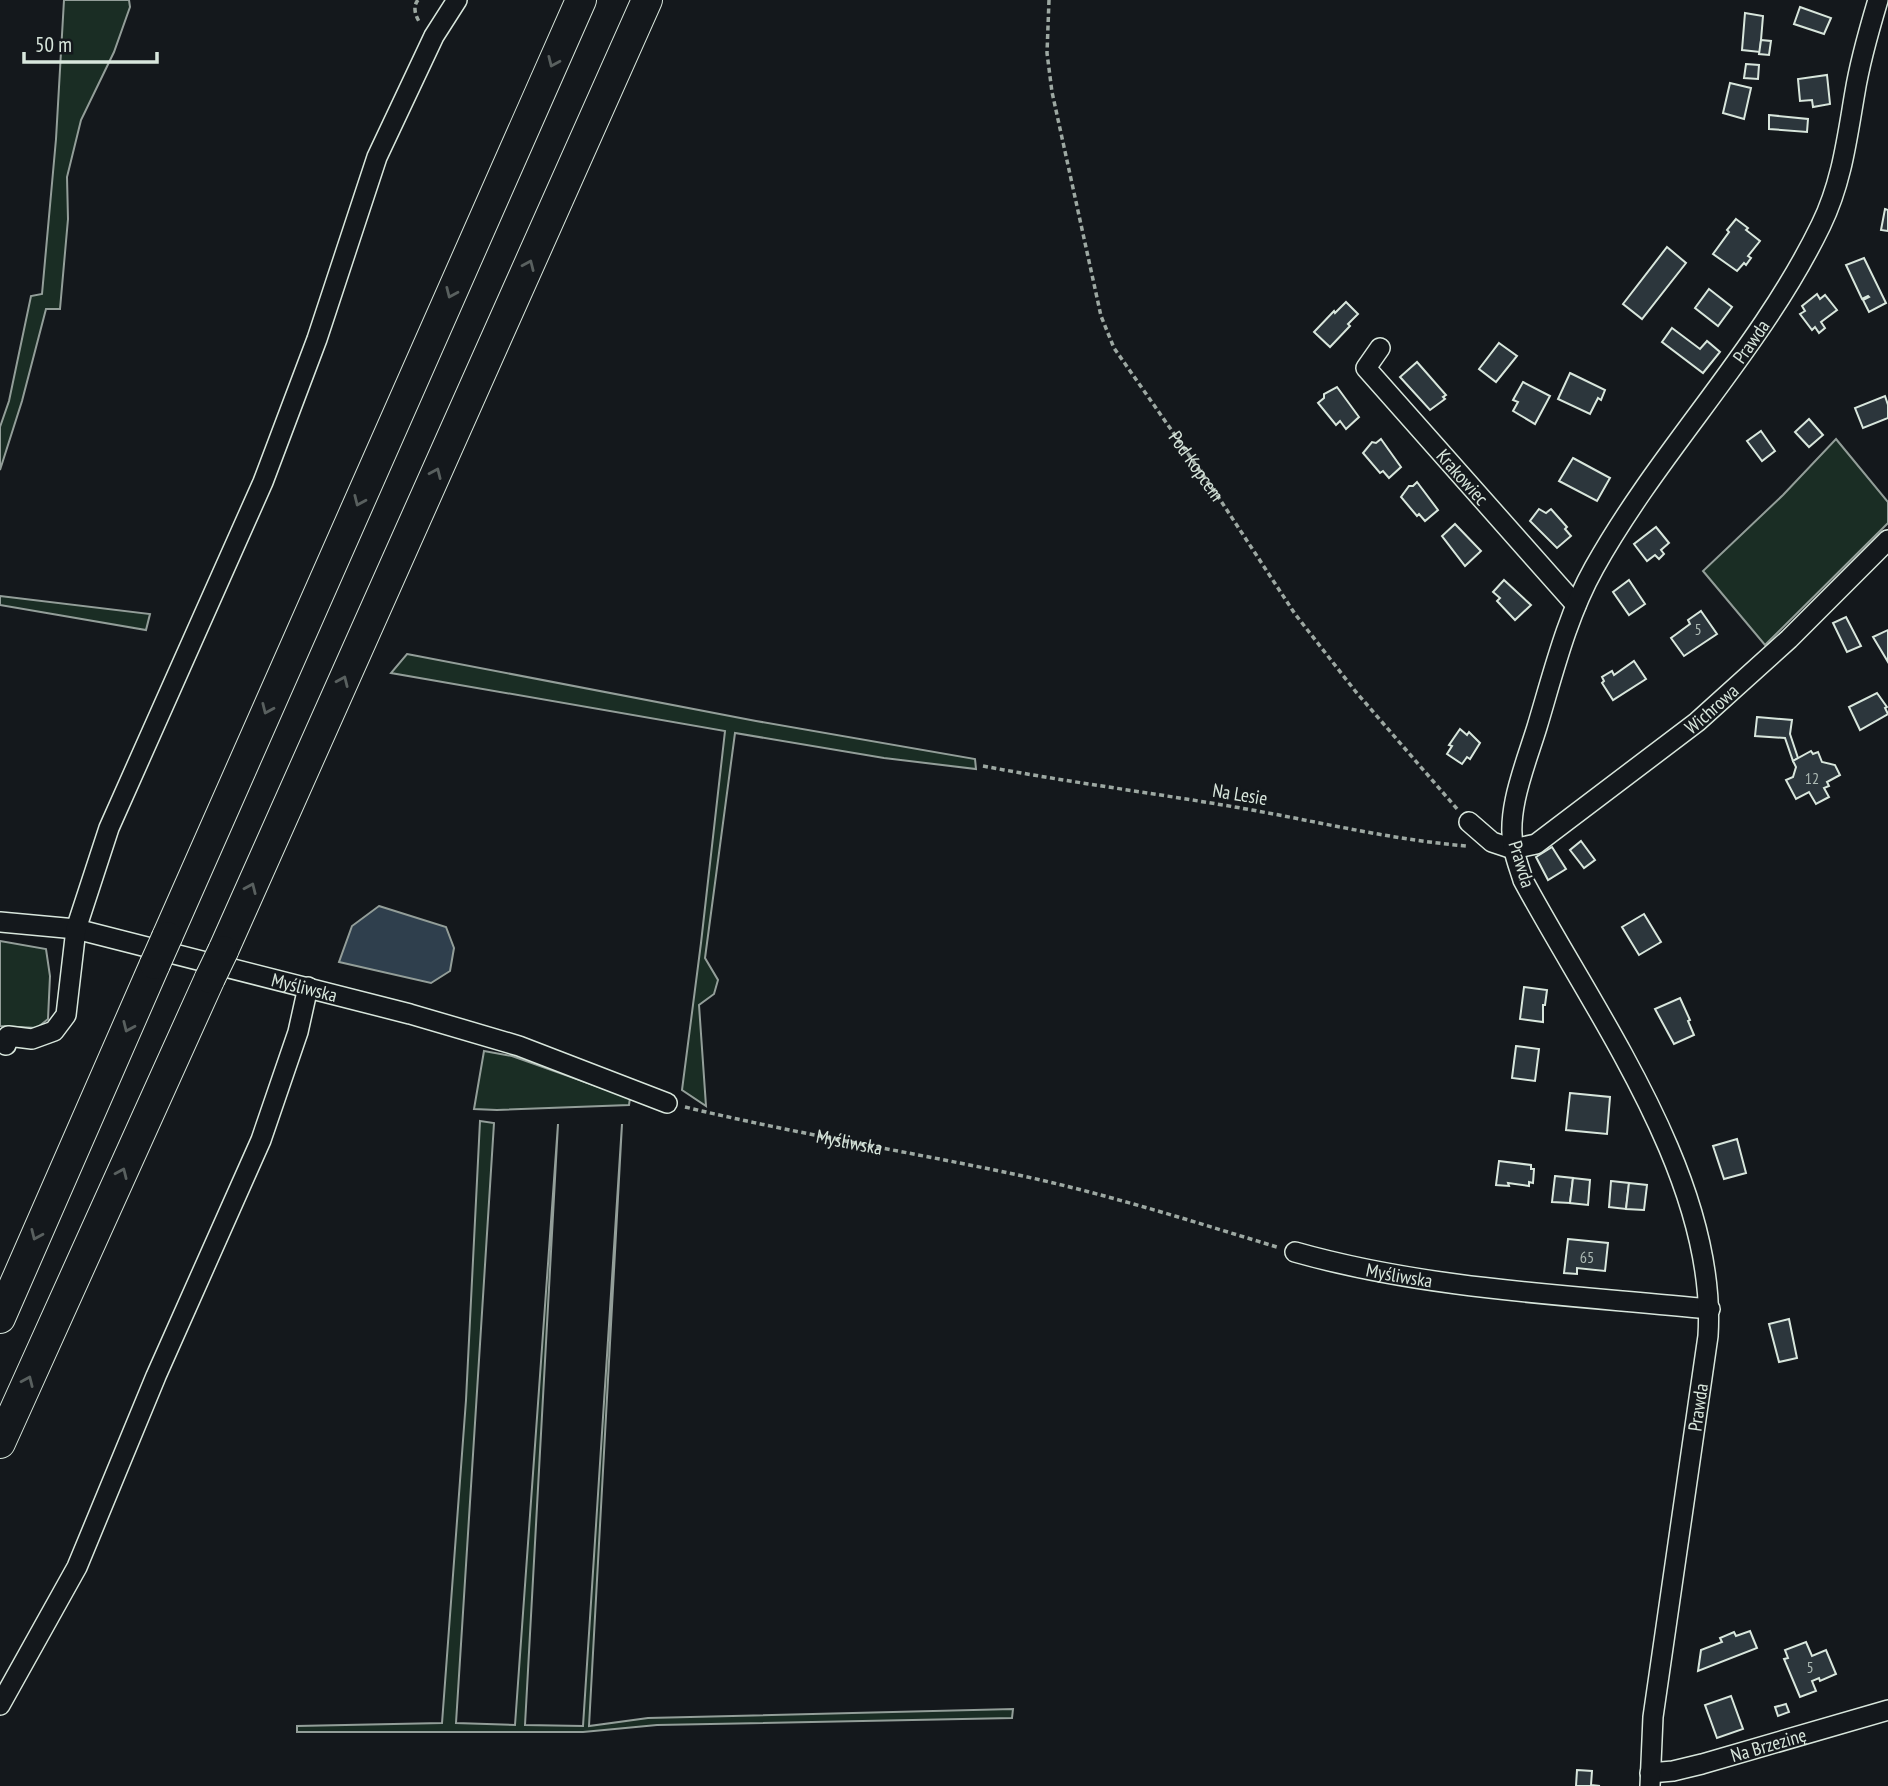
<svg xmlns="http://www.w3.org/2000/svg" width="1888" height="1786" font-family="'PT Sans Narrow',sans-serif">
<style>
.green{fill:#1a2d24;stroke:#939e99;stroke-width:2}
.water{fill:#2f3f4d;stroke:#939e99;stroke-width:2}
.building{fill:#2c363c;stroke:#d8e6dc;stroke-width:2}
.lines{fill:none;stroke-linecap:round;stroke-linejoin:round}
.minor-casing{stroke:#d8e6dc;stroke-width:22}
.highway-casing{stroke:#d8e6dc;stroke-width:32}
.path{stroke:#9da8a2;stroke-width:3.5;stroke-dasharray:5 3.5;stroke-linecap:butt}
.minor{stroke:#14181c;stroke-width:19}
.highway{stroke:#14181c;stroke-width:30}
.highway-bridge-casing{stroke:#d8e6dc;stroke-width:32;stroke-linecap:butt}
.highway-bridge{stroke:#14181c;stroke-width:30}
.oneway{stroke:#59605f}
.labels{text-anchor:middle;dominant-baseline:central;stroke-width:5;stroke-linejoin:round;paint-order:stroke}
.number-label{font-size:16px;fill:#adbab4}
.street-label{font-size:19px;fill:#d8e6dc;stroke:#14181c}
</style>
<rect width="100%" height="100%" fill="#14181c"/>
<!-- green -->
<g class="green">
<polygon points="64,0 129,0 130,7 114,52 81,120 67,177 68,219 60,309 46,309 22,401 0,470 0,427 9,401 31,296 42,294 56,139"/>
<polygon points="1836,439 1888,502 1888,523 1765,645 1703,571 1783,495"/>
<polygon points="0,596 150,614 146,630 0,605"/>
<polygon points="407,654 756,721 975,759 976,769 884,758 735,733 705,958 718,980 714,994 699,1005 706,1106 682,1090 701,943 725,731 391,673"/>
<polygon points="0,941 46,949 50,976 48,1019 37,1028 0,1026"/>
<polygon points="484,1051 512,1056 630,1098 629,1105 497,1110 474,1109"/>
<polygon points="480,1121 494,1123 456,1723 515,1725 558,1124 525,1725 583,1726 622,1124 589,1726 648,1718 1013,1709 1012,1718 657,1725 583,1732 297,1732 297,1726 442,1723 466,1400"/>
</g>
<!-- water -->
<polygon class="water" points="379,906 446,927 454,948 450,971 431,983 339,962 352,926"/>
<!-- building -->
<g class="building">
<polygon points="1800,7 1831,18 1824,34 1794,24"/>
<polygon points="1745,13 1763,16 1760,52 1742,50"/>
<polygon points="1761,40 1771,41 1769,55 1759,54"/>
<polygon points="1746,64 1759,65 1758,79 1744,78"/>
<polygon points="1827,75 1830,104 1813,107 1812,100 1800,101 1798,79"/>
<polygon points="1730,83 1751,88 1744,119 1723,113"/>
<polygon points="1769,115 1808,119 1807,132 1769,129"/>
<polygon points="1885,209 1888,210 1888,231 1881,230"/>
<polygon points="1736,219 1748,228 1746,230 1760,241 1748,256 1751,258 1746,265 1744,263 1737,271 1713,254 1729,232 1727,230"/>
<polygon points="1667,247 1686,263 1642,319 1623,304"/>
<polygon points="1864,258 1886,303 1869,312 1863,300 1869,297 1868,296 1862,299 1846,265"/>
<polygon points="1709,289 1732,307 1718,326 1695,308"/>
<polygon points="1817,294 1820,299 1825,295 1837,310 1821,322 1825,328 1819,333 1815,327 1812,330 1800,314 1805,311 1802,306"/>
<polygon points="1346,302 1358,314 1348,324 1350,326 1330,347 1314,332 1334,311 1335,313"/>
<polygon points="1672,328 1700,349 1707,341 1720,352 1703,373 1662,342"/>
<polygon points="1499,343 1517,356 1496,382 1479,369"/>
<polygon points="1417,362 1446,395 1443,397 1445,399 1430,410 1400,377"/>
<polygon points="1570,373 1605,390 1601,400 1598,398 1590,414 1558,399"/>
<polygon points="1523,382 1550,396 1535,424 1513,411 1518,402 1513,400"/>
<polygon points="1337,387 1359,417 1346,429 1340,421 1336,425 1318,403 1324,398 1324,394"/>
<polygon points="1885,396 1888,405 1888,418 1863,428 1855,408"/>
<polygon points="1809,419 1823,435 1809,447 1795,432"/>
<polygon points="1761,431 1775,451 1762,461 1747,441"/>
<polygon points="1381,439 1401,467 1389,478 1383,471 1380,473 1363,453 1372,442 1376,443"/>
<polygon points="1573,458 1610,478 1597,501 1559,481"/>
<polygon points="1417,482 1438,510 1425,521 1419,514 1417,516 1401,497 1409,486 1413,486"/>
<polygon points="1539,509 1546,513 1551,509 1567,527 1565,529 1571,536 1557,548 1530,521"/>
<polygon points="1455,524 1481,551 1465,566 1442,536"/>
<polygon points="1656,527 1669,543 1661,550 1664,554 1659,559 1655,555 1647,561 1634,544"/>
<polygon points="1504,580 1531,605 1515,620 1497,601 1500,598 1493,592"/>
<polygon points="1629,580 1645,604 1629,615 1613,592"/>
<polygon points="1701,611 1717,634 1684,656 1671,638 1690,624 1688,620"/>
<polygon points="1846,617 1861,646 1847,652 1833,623"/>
<polygon points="1888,630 1888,662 1873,637"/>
<polygon points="1634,661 1646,679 1613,700 1602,683 1604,681 1602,677 1612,671 1614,675"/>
<polygon points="1877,693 1887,707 1885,708 1888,714 1860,730 1849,707"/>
<polygon points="1757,717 1792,720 1790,734 1798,758 1793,761 1785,738 1755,736"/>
<polygon points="1460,729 1467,735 1469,732 1480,743 1470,759 1467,757 1462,764 1447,754 1452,746 1449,745"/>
<polygon points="1811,751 1813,754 1818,752 1822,762 1835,765 1840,775 1827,782 1829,786 1824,788 1829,797 1816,804 1809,792 1796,799 1786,780 1793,777 1796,767 1793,761"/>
<polygon points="1581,841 1595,860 1584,868 1570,850"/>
<polygon points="1552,847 1566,869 1548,880 1536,857"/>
<polygon points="1644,914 1661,942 1639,955 1622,927"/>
<polygon points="1524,987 1547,990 1545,1005 1543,1005 1543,1022 1520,1019"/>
<polygon points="1680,998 1690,1020 1688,1021 1694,1035 1674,1044 1655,1009"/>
<polygon points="1516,1046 1539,1049 1535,1081 1512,1078"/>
<polygon points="1570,1093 1610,1097 1607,1134 1566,1130"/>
<polygon points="1737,1139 1746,1173 1724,1179 1713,1146"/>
<polygon points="1499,1161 1531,1165 1531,1169 1534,1169 1533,1183 1529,1182 1529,1186 1508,1183 1509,1186 1496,1185"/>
<polygon points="1555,1176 1573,1178 1570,1203 1552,1202"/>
<polygon points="1573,1178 1590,1180 1588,1205 1570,1203"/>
<polygon points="1611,1181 1629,1183 1626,1209 1609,1207"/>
<polygon points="1629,1183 1647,1185 1644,1210 1626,1209"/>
<polygon points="1568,1239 1608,1243 1605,1271 1577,1268 1577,1274 1564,1273"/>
<polygon points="1789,1319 1797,1358 1779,1362 1769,1324"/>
<polygon points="1750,1631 1757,1648 1698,1671 1701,1650 1722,1642 1720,1638 1734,1632 1736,1636"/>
<polygon points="1806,1642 1812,1656 1826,1650 1836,1674 1820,1681 1819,1678 1812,1681 1816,1691 1800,1697 1784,1659 1788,1658 1785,1650"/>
<polygon points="1731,1696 1743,1729 1717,1738 1705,1705"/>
<polygon points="1786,1704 1789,1712 1778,1716 1775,1707"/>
<polygon points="1577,1770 1592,1771 1591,1785 1600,1786 1576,1786"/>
</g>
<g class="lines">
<defs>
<g id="minor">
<path id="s3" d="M1380,348L1366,368L1576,605"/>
<polyline points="1469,822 1492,842 1513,849"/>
<path id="s4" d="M1513,849L1536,844L1697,722L1789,639L1888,540"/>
<path id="s5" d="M0,922L76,929L410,1014L519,1046L667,1103"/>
<polyline points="6,1045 8,1036 32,1039 54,1031 66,1015 76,929 109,828 263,482 317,339 377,157 434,36 457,0"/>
<path id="s6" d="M1295,1252C1429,1290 1572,1295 1710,1309"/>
<polyline points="0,1705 77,1567 156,1376 261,1140 298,1032 308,987"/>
<path id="s7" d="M1650,1773L1673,1771L1702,1764L1888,1710"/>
<path id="s8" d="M1650,1786L1653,1717L1708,1336C1718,1179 1595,1014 1523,880C1520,870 1516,860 1514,850C1505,812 1526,763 1537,727C1553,674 1567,616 1594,568C1661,448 1761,349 1821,225C1842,182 1847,138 1855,92C1860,61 1869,30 1878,0"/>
</g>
<g id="highway">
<polyline points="167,937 581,0"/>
<polyline points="223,951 647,0"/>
<polyline points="0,1318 155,964"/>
<polyline points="0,1443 210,978"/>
</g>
</defs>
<!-- minor casing -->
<use href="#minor" class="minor-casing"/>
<!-- highway casing -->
<use href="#highway" class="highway-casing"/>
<!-- path -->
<g class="path">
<path d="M418,0C412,7 416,17 420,23"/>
<path id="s1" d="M1049,0L1047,53L1052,92L1101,316L1114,348L1219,498L1295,614L1356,692L1458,810"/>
<path d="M983,766C1072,783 1162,794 1252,810C1324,823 1394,840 1467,846"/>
<path id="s2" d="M685,1107C797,1134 911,1152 1023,1176C1110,1195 1195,1222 1280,1248"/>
</g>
<!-- minor -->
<use href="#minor" class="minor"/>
<!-- highway -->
<use href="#highway" class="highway"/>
<defs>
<g id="highway-bridge">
<polyline points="155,964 167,937"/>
<polyline points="210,978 223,951"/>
</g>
</defs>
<!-- highway-bridge casing -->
<use href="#highway-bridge" class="highway-bridge-casing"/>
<!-- highway-bridge -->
<use href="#highway-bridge" class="highway-bridge"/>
</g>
<!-- one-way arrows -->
<defs><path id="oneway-chevron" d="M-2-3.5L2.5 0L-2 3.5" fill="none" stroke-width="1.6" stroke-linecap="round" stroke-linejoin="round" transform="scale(1.75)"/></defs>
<g class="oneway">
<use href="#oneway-chevron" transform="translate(553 62) rotate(114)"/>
<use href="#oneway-chevron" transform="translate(529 265) rotate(-66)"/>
<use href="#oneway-chevron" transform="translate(451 293) rotate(114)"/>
<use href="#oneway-chevron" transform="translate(436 473) rotate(-66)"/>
<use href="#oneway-chevron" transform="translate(359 501) rotate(114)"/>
<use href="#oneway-chevron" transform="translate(343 681) rotate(-66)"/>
<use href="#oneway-chevron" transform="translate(267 709) rotate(114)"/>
<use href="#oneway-chevron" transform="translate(251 888) rotate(-66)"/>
<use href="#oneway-chevron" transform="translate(128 1027) rotate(114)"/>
<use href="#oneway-chevron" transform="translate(122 1173) rotate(-66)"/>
<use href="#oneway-chevron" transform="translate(36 1235) rotate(114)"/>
<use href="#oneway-chevron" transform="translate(28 1381) rotate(-66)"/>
</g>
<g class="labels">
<!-- number labels -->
<g class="number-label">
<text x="1698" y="629">5</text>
<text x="1812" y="778">12</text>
<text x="1587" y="1257">65</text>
<text x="1810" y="1667">5</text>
</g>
<!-- street labels -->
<g class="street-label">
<text stroke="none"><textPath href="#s8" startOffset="1556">Prawda</textPath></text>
<text stroke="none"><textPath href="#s1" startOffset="500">Pod Kopcem</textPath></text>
<text stroke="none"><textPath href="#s3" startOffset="170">Krakowiec</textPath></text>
<text stroke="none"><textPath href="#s4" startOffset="245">Wichrowa</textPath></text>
<text transform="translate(1240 794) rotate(9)">Na Lesie</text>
<text transform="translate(1522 864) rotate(73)">Prawda</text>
<text stroke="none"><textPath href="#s5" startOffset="312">Myśliwska</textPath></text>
<text stroke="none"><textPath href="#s2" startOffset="168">Myśliwska</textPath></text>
<text stroke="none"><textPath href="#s6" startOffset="107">Myśliwska</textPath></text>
<text stroke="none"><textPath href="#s8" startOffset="382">Prawda</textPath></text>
<text stroke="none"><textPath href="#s7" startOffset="122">Na Brzezinę</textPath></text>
</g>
</g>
<!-- scale -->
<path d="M24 52v10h133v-10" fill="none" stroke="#d8e6dc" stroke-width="3.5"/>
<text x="35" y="52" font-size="21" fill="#d8e6dc" stroke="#14181c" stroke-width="5" paint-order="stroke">50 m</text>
</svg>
